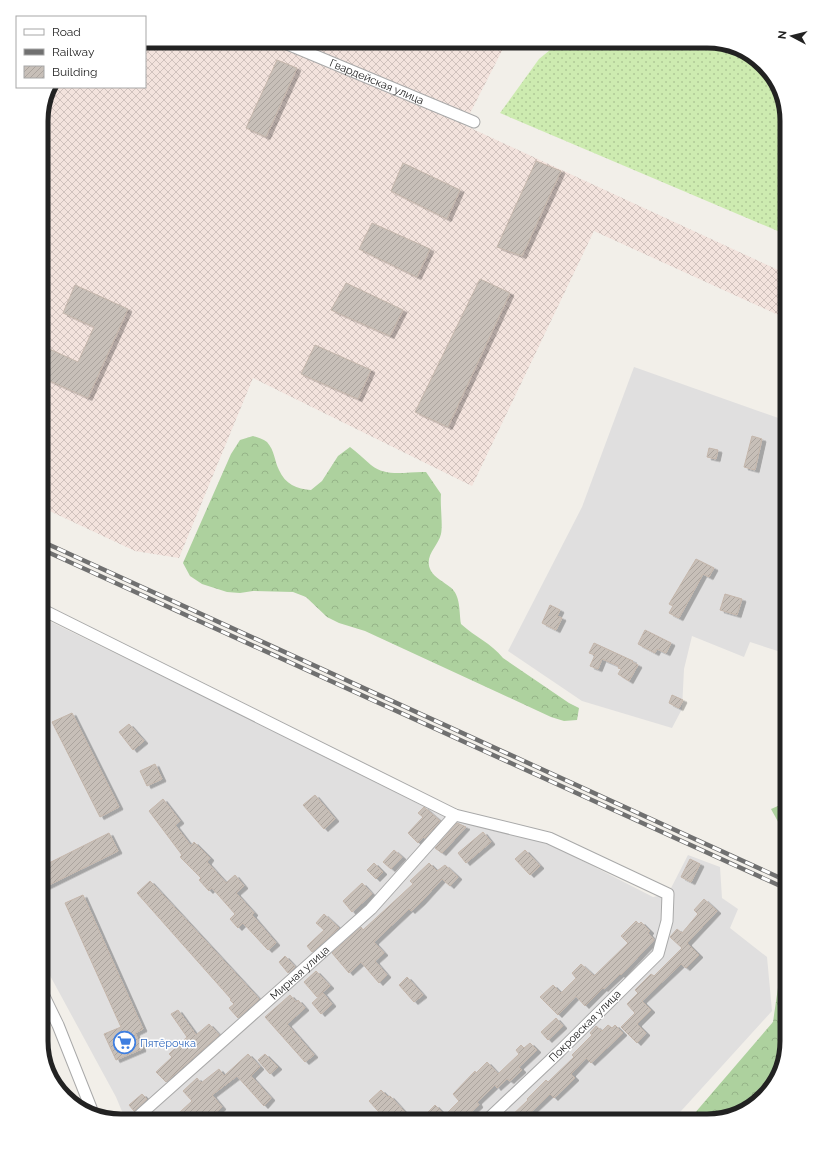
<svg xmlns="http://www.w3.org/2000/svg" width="828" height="1162" font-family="Raleway,sans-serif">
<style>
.residential{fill:#e0dfdf}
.military{fill:url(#military-cross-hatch)}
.grass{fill:url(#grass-dots)}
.forest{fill:url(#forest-crowns)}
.pitch{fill:#88e0be}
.building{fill:url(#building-hatch);stroke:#c4b6ab;filter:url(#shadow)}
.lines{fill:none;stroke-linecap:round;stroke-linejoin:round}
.minor-casing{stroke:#a9a9a9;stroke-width:13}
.minor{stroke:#fff;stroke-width:11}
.rail-casing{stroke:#707070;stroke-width:4.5}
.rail{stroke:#fff;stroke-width:3;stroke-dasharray:9;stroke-linecap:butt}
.labels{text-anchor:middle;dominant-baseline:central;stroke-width:3;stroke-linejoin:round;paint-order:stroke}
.street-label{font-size:11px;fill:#222;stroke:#fff}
.shop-label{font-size:11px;fill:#366cbe;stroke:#fff;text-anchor:start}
.rim{fill:none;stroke:#222;stroke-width:5}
</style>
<defs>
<pattern id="military-cross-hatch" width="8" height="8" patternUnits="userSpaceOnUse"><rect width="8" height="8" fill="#f3e3dd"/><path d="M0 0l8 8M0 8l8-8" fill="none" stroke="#d0c2bd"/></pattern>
<pattern id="grass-dots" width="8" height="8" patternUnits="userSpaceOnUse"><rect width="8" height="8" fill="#cdebb0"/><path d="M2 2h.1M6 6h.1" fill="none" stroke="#b0c997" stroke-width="1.8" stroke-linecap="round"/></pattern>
<pattern id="forest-crowns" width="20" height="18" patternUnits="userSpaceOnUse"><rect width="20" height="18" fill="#add19e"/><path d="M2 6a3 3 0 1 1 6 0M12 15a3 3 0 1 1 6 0" fill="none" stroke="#95b388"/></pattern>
<pattern id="building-hatch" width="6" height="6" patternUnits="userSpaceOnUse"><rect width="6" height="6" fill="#c7bfb8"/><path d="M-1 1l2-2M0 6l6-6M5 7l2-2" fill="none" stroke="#aba49e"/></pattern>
<filter id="shadow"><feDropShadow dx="4" dy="2.5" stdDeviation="0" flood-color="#0004"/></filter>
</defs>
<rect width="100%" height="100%" fill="#f2efe9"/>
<!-- residential -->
<g class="residential">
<polygon points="634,367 787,421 787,654 750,642 744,657 692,636 684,669 682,709 672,728 582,701 508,651 582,507"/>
<polygon points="41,617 445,815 548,843 653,897 668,894 688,855 720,867 722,898 738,909 730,928 767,957 772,1011 672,1121 126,1121 116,1097 41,959"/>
</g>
<!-- military -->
<polygon class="military" points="145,41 507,41 464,125 787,274 787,319 594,231 472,486 253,378 179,558 135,551 41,507 41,116 49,87 145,87"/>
<!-- grass -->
<polygon class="grass" points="561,41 712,41 747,52 776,81 787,121 787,235 500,113 539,59"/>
<!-- forest -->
<g class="forest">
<path d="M253,436C257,437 263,439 267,442C275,451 274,460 279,470C285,484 297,489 311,490L322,481L338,456L350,447C358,453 364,459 371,465C387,478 408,471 426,472L441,494C440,507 443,524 441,534C438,547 423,556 431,571C435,578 444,582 450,587C461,595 459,612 461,624C475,637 491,643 503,658L569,703L579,708L577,720L564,721L551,717L365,631L339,623L327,617L306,597L293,592L253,591L240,593L227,592L202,584L190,576L183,563L231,454L240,440Z"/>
<polygon points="787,802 787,838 771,809"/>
<polygon points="787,963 787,1041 780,1066 778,1068 779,1070 776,1081 747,1110 707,1121 688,1121 773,1022 781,967"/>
</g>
<!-- pitch -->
<path class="pitch" d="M41,163C49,177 49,195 41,209Z"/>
<!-- building -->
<g class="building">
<polygon points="277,60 297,68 266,137 246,128"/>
<polygon points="536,161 561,171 522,256 497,247"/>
<polygon points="403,163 460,190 447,219 391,191"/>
<polygon points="372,223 430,249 417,277 359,249"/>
<polygon points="480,279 510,293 448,427 415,412"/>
<polygon points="346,283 403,310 390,336 331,310"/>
<polygon points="75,285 128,309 88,398 41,377 41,355 45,347 78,362 94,327 63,313"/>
<polygon points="315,345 371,370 358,399 301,374"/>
<polygon points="752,436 762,439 755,470 744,467"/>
<polygon points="709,448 718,450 716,459 707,457"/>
<polygon points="696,559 714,568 709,577 703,574 679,618 669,613 673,606 669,604"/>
<polygon points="725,594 742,599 737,615 720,610"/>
<polygon points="550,605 560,610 557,616 562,618 556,630 542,623"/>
<polygon points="645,630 671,643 666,653 657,649 655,653 638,644"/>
<polygon points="594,643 633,661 632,662 638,665 629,681 618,674 621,669 618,668 619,666 602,659 598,669 590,666 595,655 589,653"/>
<polygon points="672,695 683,700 679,708 669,703"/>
<polygon points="72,713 119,807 100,817 52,722"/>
<polygon points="129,724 144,741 133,750 119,732"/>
<polygon points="155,764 162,779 147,786 140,771"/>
<polygon points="315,795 335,819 324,829 303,805"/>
<polygon points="163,799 180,821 175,825 191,846 194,842 210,858 207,862 226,883 235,875 244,886 236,893 254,913 252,915 276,943 268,950 243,923 238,928 230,919 235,914 212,888 209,891 199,880 201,878 180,857 182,855 149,811"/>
<polygon points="424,807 440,821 425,838 423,837 418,843 408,833 423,817 418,813"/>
<polygon points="457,823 466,827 442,853 435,848"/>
<polygon points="483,832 491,842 466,863 458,853"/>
<polygon points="109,833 118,851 41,889 41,867"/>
<polygon points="394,850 402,857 391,869 383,862"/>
<polygon points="525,850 540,866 530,875 515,859"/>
<polygon points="690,859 700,864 691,882 681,877"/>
<polygon points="374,863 383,872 376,879 367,870"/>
<polygon points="429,863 437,871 445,865 458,877 450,886 442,879 421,902 411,911 409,909 374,942 384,953 375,961 387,975 379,983 361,962 349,973 332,953 361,927 363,930 413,884 410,881"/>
<polygon points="150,881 259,999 238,1018 229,1008 234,1004 230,1000 231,999 137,893"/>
<polygon points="362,883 372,894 352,912 343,901"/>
<polygon points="83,895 143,1029 135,1033 142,1049 116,1060 104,1034 121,1027 65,903"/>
<polygon points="704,899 717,911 687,943 699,955 686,968 681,964 642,1001 651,1010 637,1024 646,1033 637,1043 621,1027 635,1013 627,1004 638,993 635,990 651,974 654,976 682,948 670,937 677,929 682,933 698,914 694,910"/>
<polygon points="324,914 339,928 312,952 307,946 324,930 316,923"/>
<polygon points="636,921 639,924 641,922 650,931 648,933 654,940 621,975 620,974 604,989 603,988 585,1006 576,996 558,1015 540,997 553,985 561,993 576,978 572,973 581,964 594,976 628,943 621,936"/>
<polygon points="285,956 295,967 288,973 279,962"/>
<polygon points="316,971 330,986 317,997 304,982"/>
<polygon points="407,977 423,995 414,1002 399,985"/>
<polygon points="323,993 332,1004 321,1014 312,1003"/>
<polygon points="290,995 296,1002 298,1000 305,1008 287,1024 314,1055 305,1062 265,1017"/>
<polygon points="178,1010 196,1035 209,1024 219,1035 166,1082 156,1072 172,1057 169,1054 187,1037 171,1014"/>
<polygon points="556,1018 563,1026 548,1040 541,1032"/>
<polygon points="608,1025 612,1028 615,1025 623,1033 591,1063 586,1058 571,1074 575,1078 554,1098 550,1094 531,1112 539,1121 506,1121 528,1100 527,1099 546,1080 548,1082 574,1057 572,1055 592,1035 590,1033 596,1026 602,1031"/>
<polygon points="530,1043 537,1050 519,1067 522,1070 510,1081 507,1079 497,1088 495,1085 477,1102 479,1105 461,1121 435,1121 427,1113 435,1105 445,1115 459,1101 453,1094 475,1071 476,1073 487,1062 498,1074 519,1054 516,1050 521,1045 524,1048"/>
<polygon points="248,1054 260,1067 251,1076 271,1098 264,1106 237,1076 212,1095 222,1107 209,1119 203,1113 195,1121 170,1121 192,1101 183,1091 197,1078 201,1083 219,1069 224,1076"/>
<polygon points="265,1054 278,1067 270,1074 258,1060"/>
<polygon points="381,1090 388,1097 390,1096 413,1121 387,1121 369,1101"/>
<polygon points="142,1094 147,1099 134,1111 129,1105"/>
</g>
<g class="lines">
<defs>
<g id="minor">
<path id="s1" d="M280,41L474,122"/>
<polyline points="41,609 455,815 549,838 668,894 667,921 658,954 559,1052 486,1121"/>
<polyline points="41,990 58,1025 91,1108 91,1113"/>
<path id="s2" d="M133,1121L371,909L455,815"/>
</g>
</defs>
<!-- minor casing -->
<use href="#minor" class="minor-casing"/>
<!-- minor -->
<use href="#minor" class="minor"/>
<defs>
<g id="rail">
<polyline points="41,541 787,881"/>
<polyline points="41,549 787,889"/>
</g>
</defs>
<!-- rail casing -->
<use href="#rail" class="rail-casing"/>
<!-- rail -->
<use href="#rail" class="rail"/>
</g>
<!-- icons -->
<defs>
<symbol id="supermarket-ring" viewBox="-11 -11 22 22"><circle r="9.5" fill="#fff" stroke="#3f7fe0" stroke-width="1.5"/><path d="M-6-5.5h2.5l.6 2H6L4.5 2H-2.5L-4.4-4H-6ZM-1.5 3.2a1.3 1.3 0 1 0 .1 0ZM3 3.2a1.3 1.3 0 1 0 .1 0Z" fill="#3f7fe0"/></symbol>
</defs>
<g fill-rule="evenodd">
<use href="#supermarket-ring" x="112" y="1030" width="25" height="25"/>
</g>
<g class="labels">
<!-- street labels -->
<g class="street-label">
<text stroke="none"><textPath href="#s1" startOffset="105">Гвардейская улица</textPath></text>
<text stroke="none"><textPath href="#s2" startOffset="223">Мирная улица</textPath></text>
<text transform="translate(585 1026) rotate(-45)">Покровская улица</text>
</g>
<!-- shop labels -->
<g class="shop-label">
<text x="140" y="1043">Пятёрочка</text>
</g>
</g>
<!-- crop -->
<path d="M0 0H828V1162H0ZM121 48H707A73 73 0 0 1 780 121V1041A73 73 0 0 1 707 1114H121A73 73 0 0 1 48 1041V121A73 73 0 0 1 121 48Z" fill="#fff" fill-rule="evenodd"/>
<path class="rim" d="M121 48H707A73 73 0 0 1 780 121V1041A73 73 0 0 1 707 1114H121A73 73 0 0 1 48 1041V121A73 73 0 0 1 121 48Z"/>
<!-- legend -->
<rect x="16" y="16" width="130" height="72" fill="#ffffff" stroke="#a7a7a7"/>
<rect x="24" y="29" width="20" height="6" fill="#ffffff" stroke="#a7a7a7"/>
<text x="52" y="36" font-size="12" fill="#222222">Road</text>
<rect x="24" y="49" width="20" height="6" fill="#707070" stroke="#a7a7a7"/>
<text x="52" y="56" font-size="12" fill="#222222">Railway</text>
<rect x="24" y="66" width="20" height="12" fill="url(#building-hatch)" stroke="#a7a7a7"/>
<text x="52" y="76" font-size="12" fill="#222222">Building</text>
<!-- north arrow -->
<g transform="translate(792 36) rotate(277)" stroke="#ffffff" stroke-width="3" paint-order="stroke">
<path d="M0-3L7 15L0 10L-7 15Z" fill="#222222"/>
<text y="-6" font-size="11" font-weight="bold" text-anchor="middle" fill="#222222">N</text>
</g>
</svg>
